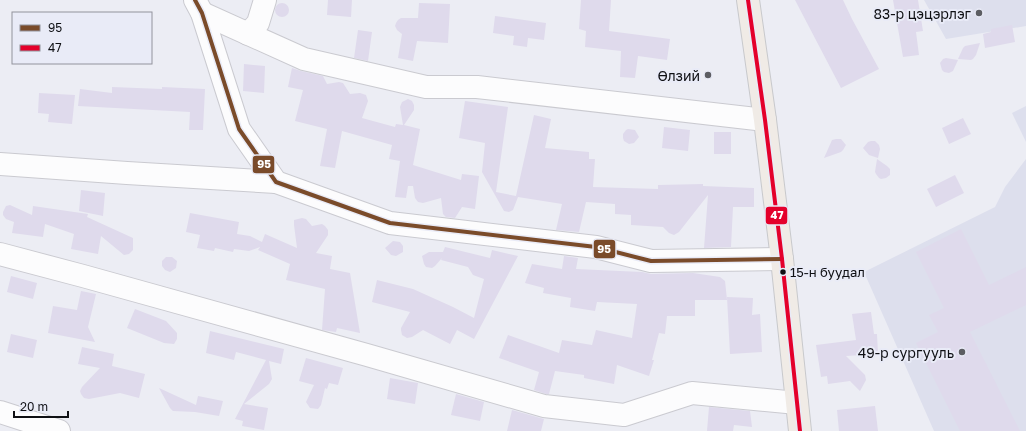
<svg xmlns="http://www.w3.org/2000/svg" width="1026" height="431" font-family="'Golos Text',sans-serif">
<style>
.built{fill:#dddfed}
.building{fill:#dfdaec}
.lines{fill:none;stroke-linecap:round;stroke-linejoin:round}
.minor-casing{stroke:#cacad0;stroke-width:24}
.major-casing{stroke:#c8c9cc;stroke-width:24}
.minor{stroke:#fcfcfd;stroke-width:22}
.major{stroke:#f0ebe6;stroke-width:22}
.bus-1-casing{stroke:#e9ebf7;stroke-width:7}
.bus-2-casing{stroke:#e9ebf7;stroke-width:7}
.bus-1{stroke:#7a4b2a;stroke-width:4}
.bus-2{stroke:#e4002b;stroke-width:4}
.poi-dot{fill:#5c5d62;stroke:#e9ebf7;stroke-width:1.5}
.bus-dot{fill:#0f1014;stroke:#e9ebf7;stroke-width:1.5}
.labels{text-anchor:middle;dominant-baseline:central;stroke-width:4;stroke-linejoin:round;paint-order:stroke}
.bus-label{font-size:13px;fill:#0f1014;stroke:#e9ebf7;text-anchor:start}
.poi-label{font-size:14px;fill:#0f1014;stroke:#e9ebf7;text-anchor:end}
.line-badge{stroke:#e9ebf7;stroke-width:1.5}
.badge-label{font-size:11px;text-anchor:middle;font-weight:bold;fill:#fff}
</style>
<rect width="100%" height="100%" fill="#ecedf4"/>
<!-- built -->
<g class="built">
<polygon points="924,0 1026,0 1026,26 946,39"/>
<polygon points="1026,106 1026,142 1012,113"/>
<polygon points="1026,159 1026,431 934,431 864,272 995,207 1005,187"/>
</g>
<!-- building -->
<g class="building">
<polygon points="328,0 352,0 351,17 327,15"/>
<polygon points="581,0 611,0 609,31 670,39 667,60 638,56 635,78 620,77 621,51 585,47 586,31 579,29"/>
<polygon points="795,0 843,0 852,19 879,69 841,88"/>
<polygon points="893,0 918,0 923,31 916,32 919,55 903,57"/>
<circle cx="282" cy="10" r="7"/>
<polygon points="419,3 450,4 448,43 417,41 413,61 398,58 402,34 397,30 395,26 396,23 398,20 401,18 418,18"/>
<polygon points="495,16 546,23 544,40 528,38 527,47 513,45 514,36 493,33"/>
<polygon points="1012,25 1015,42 985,48 983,34 991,32 991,29"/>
<polygon points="358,30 372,32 368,61 354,58"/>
<polygon points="980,43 976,55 973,59 971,60 958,59 963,48 965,46"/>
<polygon points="946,58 958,60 953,71 949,73 944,72 942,70 940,63 943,59"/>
<polygon points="244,64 265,66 264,93 243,91"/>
<polygon points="292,68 301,71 323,76 327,84 339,82 343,83 350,94 360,93 366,95 368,101 362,118 395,127 396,124 403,125 400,107 402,102 408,99 412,101 414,105 414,110 404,125 420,129 413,165 461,180 462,174 479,176 475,209 462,207 455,218 446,217 443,214 441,198 423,203 418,202 415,198 413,186 408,186 406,198 395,197 400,161 389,159 392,145 342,131 335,168 320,166 327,129 295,121 303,90 288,87"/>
<polygon points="112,87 162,89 162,87 205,89 203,130 189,130 190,112 78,106 80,89 112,93"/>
<polygon points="39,93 75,95 72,124 48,122 49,114 38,113"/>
<polygon points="465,101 508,107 496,192 516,196 534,115 551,119 545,148 589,152 589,159 595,159 593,187 658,189 658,185 703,184 703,186 754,188 754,207 733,207 731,247 704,248 708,195 679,232 674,235 669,233 663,227 631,225 631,215 615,214 615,204 586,202 579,232 556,230 562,204 518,197 513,210 509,212 504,211 482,172 485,143 459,138"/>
<polygon points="963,118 971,134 949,144 942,128"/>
<polygon points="664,127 690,130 688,151 662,148"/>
<polygon points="628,129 635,130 639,137 634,143 629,144 624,141 623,138 623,134 626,130"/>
<rect x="714" y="132" width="17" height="22"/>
<polygon points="836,139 841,139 846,145 843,150 841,152 824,158 832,140"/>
<polygon points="871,141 875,141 879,145 880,149 878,158 869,155 863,148 868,142"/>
<polygon points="877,159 887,166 890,169 890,175 886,178 881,179 879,178 876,174 875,172"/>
<polygon points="955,175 964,193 936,207 927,189"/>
<polygon points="81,190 105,193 103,216 79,211"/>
<polygon points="10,205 32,215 33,206 88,214 87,217 133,238 133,250 129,254 124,255 101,236 98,254 71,249 74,234 45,224 43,237 12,233 14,222 6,219 3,215 3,212 6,206"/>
<polygon points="190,213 239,222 237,234 250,236 262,242 265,234 297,248 294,225 294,220 302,218 306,219 312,226 322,224 325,226 328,230 328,235 316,253 332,256 330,269 350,273 360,333 337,328 336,332 322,330 325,289 286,280 290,264 258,250 260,247 249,251 234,249 233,252 215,248 214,251 197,248 200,235 186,232"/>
<polygon points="961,229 989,285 1026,267 1026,305 970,332 1020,431 960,431 916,343 938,332 929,315 944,308 916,252"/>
<polygon points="393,241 400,242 403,246 403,252 396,256 391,255 385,248"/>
<polygon points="445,247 490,258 492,250 518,256 474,339 457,330 450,344 423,330 412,337 407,338 402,335 401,330 401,328 410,312 372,302 377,280 413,289 453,307 474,318 484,279 473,275 468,267 441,260 442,258 435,266 432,268 426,267 424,264 422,256 429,252 443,252"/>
<polygon points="564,256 578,258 576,269 642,272 651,274 693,273 720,277 725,281 727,300 695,300 695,316 667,316 665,334 659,333 652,360 654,360 649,376 617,365 614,384 584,378 584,375 555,371 549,394 546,394 534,390 539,372 499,358 508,335 559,353 562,340 592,345 596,330 632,338 637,304 597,302 595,311 570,307 571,298 543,293 544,288 525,283 532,264 562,269"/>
<polygon points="166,257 172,257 177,261 176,268 170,272 165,270 162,266 162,261"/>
<polygon points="11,276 37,283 33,299 7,292"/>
<polygon points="81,291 96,294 88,327 95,342 48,333 53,306 77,310"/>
<polygon points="727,297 753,298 752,315 760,314 762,352 730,354"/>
<polygon points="135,309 166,321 177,333 177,339 174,344 164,343 127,328"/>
<polygon points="871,312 874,334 877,334 878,354 846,356 865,375 866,380 860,391 850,381 828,384 827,376 821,377 816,345 856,340 852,314"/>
<polygon points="210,331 284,349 281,364 269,361 272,379 269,384 244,404 268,408 264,430 242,426 243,421 235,419 266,360 236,352 234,360 206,353"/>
<polygon points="11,334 37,340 33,358 7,352"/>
<polygon points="82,347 114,354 112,366 145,374 139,398 120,393 89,399 84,398 81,394 80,391 82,387 100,368 78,364"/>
<polygon points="306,358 343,368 338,385 329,383 327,389 325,388 321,405 318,409 310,408 306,402 314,385 299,381"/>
<polygon points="390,378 418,383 415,404 387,399"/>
<polygon points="159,388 196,405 198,396 223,401 219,416 195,412 173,411 170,408"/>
<polygon points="456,394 484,402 480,421 451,415"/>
<polygon points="875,406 878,431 839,431 837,410"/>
<polygon points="709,407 750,411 752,427 734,425 733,431 707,431"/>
<polygon points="512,410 544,419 541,431 507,431"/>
</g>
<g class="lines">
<defs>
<g id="minor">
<polyline points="195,0 202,13 239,129 276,182 390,223 596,247 651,261 782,259"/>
<polyline points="202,13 304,59 426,87 477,87 765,120"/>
<polyline points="248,34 258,23 265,0"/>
<polyline points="0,164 127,173 276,182"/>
<polyline points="0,254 83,276 367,355 544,406 624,415 692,393 797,403"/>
<polyline points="0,412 59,431"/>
</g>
<polyline id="major" points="748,0 765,120 782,259 800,431"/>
</defs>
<!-- minor casing -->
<use href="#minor" class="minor-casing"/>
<!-- major casing -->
<use href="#major" class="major-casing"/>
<!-- minor -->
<use href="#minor" class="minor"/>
<!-- major -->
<use href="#major" class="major"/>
<defs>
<polyline id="bus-1" points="195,0 202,13 239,129 276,182 390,223 596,247 651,261 782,259"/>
<polyline id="bus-2" points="748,0 765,120 782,259 800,431"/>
</defs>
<!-- bus-1 casing -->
<use href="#bus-1" class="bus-1-casing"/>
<!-- bus-2 casing -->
<use href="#bus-2" class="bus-2-casing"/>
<!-- bus-1 -->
<use href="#bus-1" class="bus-1"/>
<!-- bus-2 -->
<use href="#bus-2" class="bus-2"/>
</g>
<!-- markers -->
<g class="poi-dot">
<circle cx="979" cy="13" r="4"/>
<circle cx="708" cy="75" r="4"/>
<circle cx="962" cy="352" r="4"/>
</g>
<circle class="bus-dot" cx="783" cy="272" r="3.5"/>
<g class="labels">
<!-- bus labels -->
<g class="bus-label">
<text x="790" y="272">15-н буудал</text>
</g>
<!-- poi labels -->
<g class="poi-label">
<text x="971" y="13">83-р цэцэрлэг</text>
<text x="700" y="75">Өлзий</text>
<text x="954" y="352">49-р сургууль</text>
</g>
</g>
<g class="line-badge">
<rect x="252" y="155" width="23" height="19" rx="4" fill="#7a4b2a"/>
<rect x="765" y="206" width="23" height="19" rx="4" fill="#e4002b"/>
<rect x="593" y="239" width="23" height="20" rx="4" fill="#7a4b2a"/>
</g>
<g class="badge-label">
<text x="264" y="168">95</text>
<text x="777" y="219">47</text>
<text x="604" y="253">95</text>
</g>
<!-- legend -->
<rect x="12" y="12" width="140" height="52" fill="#e9ebf7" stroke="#92939c"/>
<rect x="20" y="25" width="20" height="6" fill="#7a4b2a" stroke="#92939c"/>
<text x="48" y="32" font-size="12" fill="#0f1014">95</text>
<rect x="20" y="45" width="20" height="6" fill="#e4002b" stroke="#92939c"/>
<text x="48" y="52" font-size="12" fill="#0f1014">47</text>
<!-- scale -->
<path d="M14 411v6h54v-6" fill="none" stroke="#0f1014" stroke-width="2"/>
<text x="20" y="411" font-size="12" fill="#0f1014" stroke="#e9ebf7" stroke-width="3" paint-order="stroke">20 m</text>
</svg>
